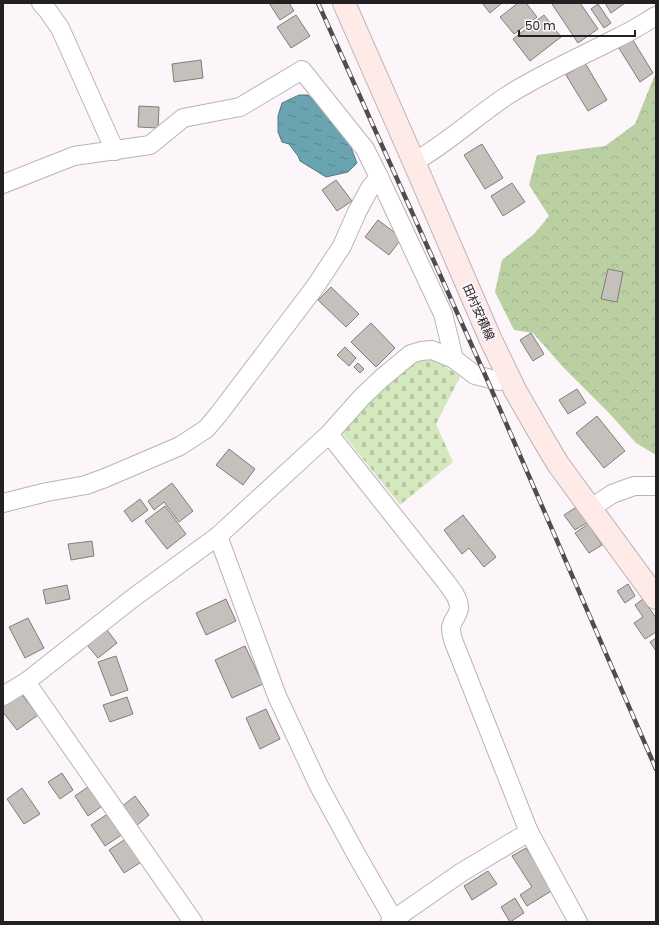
<svg xmlns="http://www.w3.org/2000/svg" width="659" height="925" font-family="Poppins,'Noto Sans JP',sans-serif">
<style>
.forest{fill:url(#forest-crowns)}
.cemetery{fill:url(#cemetery-stones)}
.water{fill:url(#water-ripples);stroke:#547c85}
.building{fill:#c5c0bb;stroke:#827d78}
.lines{fill:none;stroke-linecap:round;stroke-linejoin:round}
.minor-casing{stroke:#b9b3b8;stroke-width:20}
.secondary-casing{stroke:#b9b3b8;stroke-width:24}
.minor{stroke:#fff;stroke-width:18}
.secondary{stroke:#feebe8;stroke-width:22}
.rail-casing{stroke:#4f4c4f;stroke-width:4.5}
.rail{stroke:#fcf6fb;stroke-width:3;stroke-dasharray:9;stroke-linecap:butt}
.labels{text-anchor:middle;dominant-baseline:central;stroke-width:4;stroke-linejoin:round;paint-order:stroke}
.street-label{font-size:12px;fill:#222022;stroke:#fcf6fb}
</style>
<defs>
<pattern id="forest-crowns" width="20" height="18" patternUnits="userSpaceOnUse"><rect width="20" height="18" fill="#bacfa2"/><path d="M2 6a3 3 0 1 1 6 0M12 15a3 3 0 1 1 6 0" fill="none" stroke="#a0b18b"/></pattern>
<pattern id="cemetery-stones" width="16" height="16" patternUnits="userSpaceOnUse"><rect width="16" height="16" fill="#d4e8bd"/><path d="M2 7V4a2 2 0 0 1 4 0v3zM10 15v-3a2 2 0 0 1 4 0v3z" fill="#b6c7a2"/></pattern>
<pattern id="water-ripples" width="26" height="14" patternUnits="userSpaceOnUse"><rect width="26" height="14" fill="#69a4b0"/><path d="M2 4q2-2 4 0t4 0M15 11q2-2 4 0t4 0" fill="none" stroke="#56858f"/></pattern>
</defs>
<rect width="100%" height="100%" fill="#fcf6fb"/>
<!-- forest -->
<polygon class="forest" points="656,72 656,455 636,443 609,413 564,368 533,333 514,330 495,292 502,260 534,234 549,216 529,185 537,155 605,146 635,124"/>
<!-- cemetery -->
<polygon class="cemetery" points="415,360 434,360 454,372 460,377 436,424 453,462 400,505 343,434 343,427 404,368"/>
<!-- water -->
<polygon class="water" points="299,95 308,95 336,124 348,140 357,163 348,172 326,177 300,161 298,156 289,144 282,142 278,132 278,116 282,103"/>
<!-- building -->
<g class="building">
<polygon points="269,3 289,3 294,11 280,20"/>
<polygon points="482,3 502,3 490,13"/>
<polygon points="518,3 526,3 537,17 514,34 500,17"/>
<polygon points="554,3 580,3 598,29 578,43 552,4"/>
<polygon points="605,3 625,3 611,13"/>
<polygon points="598,4 611,23 604,28 591,9"/>
<polygon points="296,15 310,36 291,48 277,27"/>
<polygon points="544,15 561,37 530,61 513,39"/>
<polygon points="631,37 653,73 640,82 617,45"/>
<polygon points="201,60 203,78 174,82 172,64"/>
<polygon points="585,63 607,100 588,111 566,75"/>
<polygon points="139,106 159,107 158,128 138,127"/>
<polygon points="482,144 503,178 485,189 464,155"/>
<polygon points="336,180 352,201 337,211 322,190"/>
<polygon points="512,183 525,202 503,216 491,196"/>
<polygon points="378,220 402,238 389,255 365,237"/>
<polygon points="608,269 623,272 617,302 601,299"/>
<polygon points="331,287 359,314 346,327 318,300"/>
<polygon points="371,323 395,348 376,367 351,342"/>
<polygon points="531,333 544,354 533,361 520,340"/>
<polygon points="345,347 356,358 349,366 337,355"/>
<polygon points="358,363 364,369 360,373 354,367"/>
<polygon points="577,389 586,403 568,414 559,400"/>
<polygon points="597,416 625,451 604,468 576,433"/>
<polygon points="229,449 255,469 243,485 216,465"/>
<polygon points="172,483 193,511 179,522 164,502 154,510 148,501"/>
<polygon points="140,499 148,510 132,522 124,511"/>
<polygon points="165,506 186,534 167,549 145,521"/>
<polygon points="578,506 588,522 575,530 564,515"/>
<polygon points="463,515 496,557 484,567 469,548 462,554 444,530"/>
<polygon points="588,524 602,545 589,553 575,533"/>
<polygon points="92,541 94,556 71,560 68,544"/>
<polygon points="628,584 635,596 625,603 617,591"/>
<polygon points="67,585 70,599 46,604 43,590"/>
<polygon points="226,599 236,621 206,635 196,613"/>
<polygon points="643,599 656,618 656,632 645,639 634,623 643,617 635,605"/>
<polygon points="28,618 44,648 25,658 9,627"/>
<polygon points="107,630 117,643 98,658 87,645"/>
<polygon points="656,638 656,651 650,642"/>
<polygon points="245,646 263,684 232,698 215,660"/>
<polygon points="116,656 128,690 111,696 98,662"/>
<polygon points="19,691 38,715 17,730 3,712 3,703"/>
<polygon points="127,697 133,714 110,722 103,705"/>
<polygon points="266,709 280,739 260,749 246,718"/>
<polygon points="62,773 73,790 60,799 48,782"/>
<polygon points="92,784 105,804 88,816 75,796"/>
<polygon points="22,788 40,814 24,824 7,799"/>
<polygon points="135,796 149,815 135,827 120,808"/>
<polygon points="109,813 123,834 105,846 91,825"/>
<polygon points="130,836 146,859 124,873 109,850"/>
<polygon points="526,848 553,890 527,906 520,895 532,887 512,856"/>
<polygon points="488,871 497,884 472,900 464,886"/>
<polygon points="515,898 524,913 510,922 501,907"/>
</g>
<g class="lines">
<defs>
<g id="minor">
<polyline points="41,3 48,11 60,28 115,151"/>
<path d="M414,162C448,143 476,116 508,95C543,73 582,56 619,37C632,31 644,23 656,16"/>
<polyline points="3,184 74,156 150,145 183,118 240,107 302,70 365,149 379,177 443,314 454,359"/>
<path d="M329,434L446,582C451,589 459,598 459,607C459,615 452,620 451,628C451,632 452,636 453,640L529,832L462,872L390,922"/>
<polyline points="3,503 47,492 86,485 105,478 180,446 206,429 218,415 315,287 342,246 357,212 370,188 379,177"/>
<polyline points="591,508 612,494 634,486 656,486"/>
<polyline points="218,536 277,696 319,786 356,854 395,922"/>
<polyline points="26,682 193,922"/>
<polyline points="3,696 26,682 133,598 218,536 329,434 362,397 382,378 411,354 421,351 432,350 454,359 475,375 499,381 509,376"/>
<polyline points="529,832 578,922"/>
</g>
<polyline id="secondary" points="344,3 414,162 490,338 515,390 539,432 558,464 656,598"/>
</defs>
<!-- minor casing -->
<use href="#minor" class="minor-casing"/>
<!-- secondary casing -->
<use href="#secondary" class="secondary-casing"/>
<!-- minor -->
<use href="#minor" class="minor"/>
<!-- secondary -->
<use href="#secondary" class="secondary"/>
<defs>
<polyline id="rail" points="318,3 486,377 656,769"/>
</defs>
<!-- rail casing -->
<use href="#rail" class="rail-casing"/>
<!-- rail -->
<use href="#rail" class="rail"/>
</g>
<g class="labels">
<!-- street labels -->
<g class="street-label">
<text transform="translate(479 312) rotate(66)">田村安積線</text>
</g>
</g>
<!-- border -->
<rect width="659" height="925" fill="none" stroke="#222022" stroke-width="8"/>
<!-- scale -->
<path d="M519 30v6h116v-6" fill="none" stroke="#222022" stroke-width="2"/>
<text x="525" y="30" font-size="12" fill="#222022" stroke="#fcf6fb" stroke-width="3" paint-order="stroke">50 m</text>
</svg>
